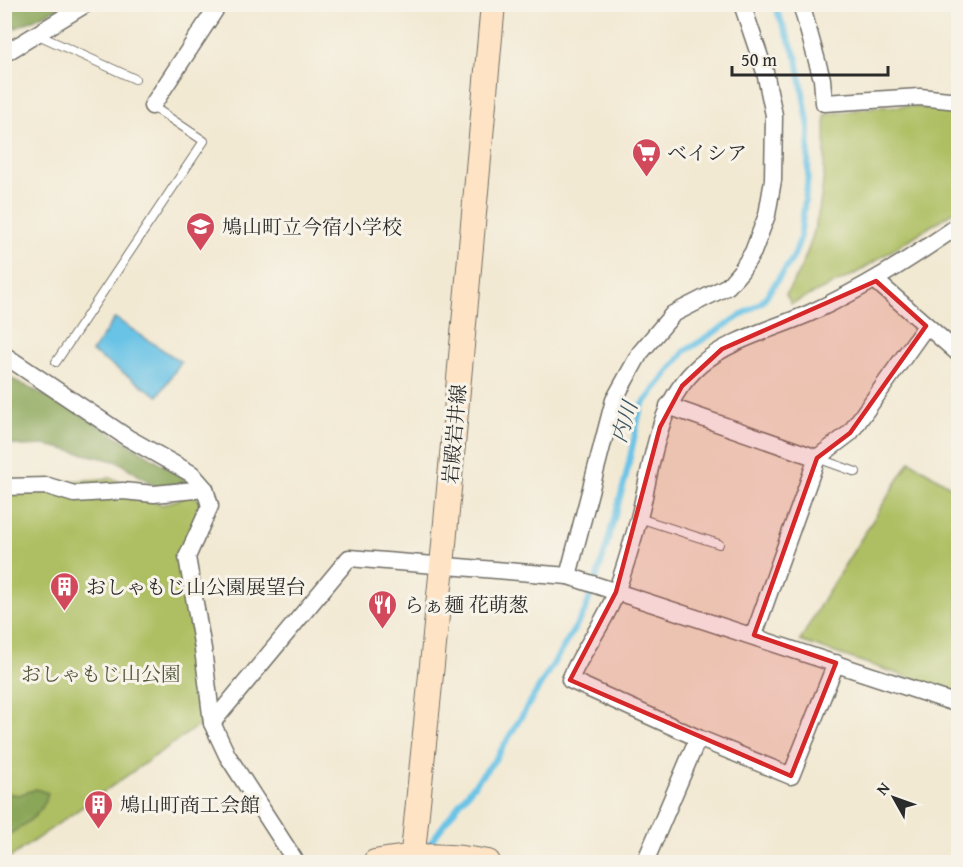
<svg xmlns="http://www.w3.org/2000/svg" width="963" height="867" font-family="'Gentium Book Plus','Noto Serif JP',serif">
<style>
.green{fill:#aebf63;stroke:#6c7547;stroke-width:1.5}
.forest{fill:#8aa659;stroke:#5a6842;stroke-width:1.5}
.water{fill:#69c3e6;stroke:#4a7788;stroke-width:1.5}
.lines{fill:none;stroke-linecap:round;stroke-linejoin:round}
.stream{stroke:#69c3e6;stroke-width:6}
.service-casing{stroke:#716e66;stroke-width:10}
.minor-casing{stroke:#716e66;stroke-width:19}
.secondary-casing{stroke:#716e66;stroke-width:26}
.service{stroke:#fff;stroke-width:8}
.minor{stroke:#fff;stroke-width:16}
.secondary{stroke:#fee4c5;stroke-width:24}
.marked{fill:#d62828;fill-opacity:0.2;stroke:#d62828;stroke-width:4.5;stroke-linejoin:round}
.labels{text-anchor:middle;dominant-baseline:central;stroke-width:6;stroke-linejoin:round;paint-order:stroke}
.poi-label{font-size:20px;fill:#2b2b2b;stroke:#f7f3e8;text-anchor:start}
.street-label{font-size:20px;fill:#2b2b2b;stroke:#f7f3e8}
.park-label{font-size:20px;fill:#52573c;stroke:#f7f3e8}
.water-label{font-size:21px;font-style:italic;fill:#3e5963;stroke:#f7f3e8}
</style>
<rect width="100%" height="100%" fill="#f7f3e8"/>
<filter id="ink" filterUnits="userSpaceOnUse"><feTurbulence type="fractalNoise" baseFrequency=".0167" numOctaves="2"/><feDisplacementMap in="SourceGraphic" scale="12" xChannelSelector="R" yChannelSelector="G"/><feConvolveMatrix kernelMatrix="1 2 1 2 8 2 1 2 1" color-interpolation-filters="sRGB"/></filter>
<filter id="wash" filterUnits="userSpaceOnUse"><feTurbulence type="fractalNoise" baseFrequency=".008" numOctaves="4" result="noise"/><feDisplacementMap in="SourceGraphic" scale="24" xChannelSelector="R" yChannelSelector="G"/><feGaussianBlur stdDeviation="1.35" result="paint"/><feColorMatrix in="noise" values="0 0 0 0 0 0 0 0 0 0 0 0 0 0 0 0 0 1.4 0 .05"/><feComposite in="paint" operator="in"/></filter>
<g filter="url(#wash)">
<rect width="100%" height="100%" fill="#f2e9d3"/>
<!-- green -->
<g class="green">
<path d="M908,106L958,111V209L853,275L791,304L786,294C821,241 827,178 825,115L874,107Z"/>
<polygon points="910,461 958,491 958,694 800,641 824,598"/>
<polygon points="112,478 162,505 195,494 201,504 200,516 179,559 197,650 202,723 5,861 5,486"/>
</g>
<!-- forest -->
<g class="forest">
<polygon points="4,5 5,4 65,5 16,28 5,22"/>
<polygon points="4,375 70,408 182,476 187,484 156,487 119,462 46,445 22,446 5,442"/>
<path d="M36,789L48,793C44,815 22,826 5,837V793L19,795Z"/>
</g>
<!-- water -->
<polygon class="water" points="115,318 181,362 158,396 92,352"/>
<g class="lines">
<!-- stream -->
<polyline class="stream" points="425,850 462,800 497,757 585,611 603,558 625,480 641,407 685,351 762,302 793,258 800,239 808,177 809,128 797,59 774,4"/>
</g>
</g>
<g filter="url(#ink)">
<g class="lines">
<defs>
<g id="service">
<polyline points="36,34 135,79"/>
<polyline points="56,362 204,141 152,106"/>
<polyline points="817,458 856,472"/>
<polyline points="639,518 719,544"/>
</g>
<g id="minor">
<polyline points="801,4 822,79 824,103 920,97 958,101"/>
<polyline points="4,54 86,4"/>
<polyline points="152,106 219,4"/>
<polyline points="876,281 958,353"/>
<polyline points="4,355 128,438 192,474 205,489 210,506 187,557 203,649 212,723 227,755 296,862"/>
<polyline points="668,406 817,458 754,635"/>
<polyline points="817,458 850,433 926,326"/>
<polyline points="4,487 48,486 74,494 123,491 154,494 205,489"/>
<polyline points="568,576 614,400 640,353 673,314 728,286 741,271 753,252 767,215 773,180 774,115 765,72 742,4"/>
<path d="M836,663L791,776L698,738L570,680C582,649 605,624 616,592C625,568 632,543 639,518C653,464 655,404 700,365C730,339 774,329 810,313C863,289 910,259 958,226"/>
<polyline points="212,723 349,558 568,576 958,704"/>
<polyline points="645,862 698,738"/>
</g>
<g id="secondary">
<path d="M375,862C413,854 449,854 488,862"/>
<polyline points="412,862 442,566 493,4"/>
</g>
</defs>
<!-- service casing -->
<use href="#service" class="service-casing"/>
<!-- minor casing -->
<use href="#minor" class="minor-casing"/>
<!-- secondary casing -->
<use href="#secondary" class="secondary-casing"/>
<!-- service -->
<use href="#service" class="service"/>
<!-- minor -->
<use href="#minor" class="minor"/>
<!-- secondary -->
<use href="#secondary" class="secondary"/>
</g>
</g>
<!-- marked area -->
<path class="marked" d="M876,281L926,326L850,433L817,458L754,635L836,663L791,776L570,680L616,592L660,427L682,386L722,349Z"/>
<!-- icons -->
<defs>
<symbol id="supermarket-pin" viewBox="-11 -11 22 30"><path d="M0 17L-7.5 6A9.5 9.5 0 1 1 7.5 6Z" fill="#d1495b" stroke="#f7f3e8"/><path d="M-6-5.5h2.5l.6 2H6L4.5 2H-2.5L-4.4-4H-6ZM-1.5 3.2a1.3 1.3 0 1 0 .1 0ZM3 3.2a1.3 1.3 0 1 0 .1 0Z" fill="#fff"/></symbol>
<symbol id="school-pin" viewBox="-11 -11 22 30"><path d="M0 17L-7.5 6A9.5 9.5 0 1 1 7.5 6Z" fill="#d1495b" stroke="#f7f3e8"/><path d="M0-5L7-2L0 1L-7-2ZM-4 1L0 2.5L4 1V4Q0 6-4 4Z" fill="#fff"/></symbol>
<symbol id="building-pin" viewBox="-11 -11 22 30"><path d="M0 17L-7.5 6A9.5 9.5 0 1 1 7.5 6Z" fill="#d1495b" stroke="#f7f3e8"/><path d="M-4-6H4V6H1V3H-1V6H-4ZM-2.5-4.3h1.7v1.8h-1.7ZM.8-4.3h1.7v1.8H.8ZM-2.5-1h1.7V.8h-1.7ZM.8-1h1.7V.8H.8Z" fill="#fff"/></symbol>
<symbol id="restaurant-pin" viewBox="-11 -11 22 30"><path d="M0 17L-7.5 6A9.5 9.5 0 1 1 7.5 6Z" fill="#d1495b" stroke="#f7f3e8"/><path d="M-5-6h1v4h1v-4h1v4h1v-4h1v5L-1.5 .5V6h-2V.5L-5-1ZM5-6V6H3V1.5H1.5Q1.5-4 5-6Z" fill="#fff"/></symbol>
</defs>
<g fill-rule="evenodd">
<use href="#supermarket-pin" x="630" y="136" width="33" height="45"/>
<use href="#school-pin" x="184" y="210" width="33" height="45"/>
<use href="#building-pin" x="48" y="570" width="33" height="45"/>
<use href="#restaurant-pin" x="366" y="588" width="33" height="45"/>
<use href="#building-pin" x="82" y="788" width="33" height="45"/>
</g>
<g class="labels">
<!-- poi labels -->
<g class="poi-label">
<text x="667" y="152">ベイシア</text>
<text x="222" y="226">鳩山町立今宿小学校</text>
<text x="86" y="586">おしゃもじ山公園展望台</text>
<text x="404" y="604">らぁ麺 花萌葱</text>
<text x="120" y="804">鳩山町商工会館</text>
</g>
<!-- street labels -->
<g class="street-label">
<text transform="translate(454 434) rotate(-85)">岩殿岩井線</text>
</g>
<!-- park labels -->
<g class="park-label">
<text x="101" y="673">おしゃもじ山公園</text>
</g>
<!-- water labels -->
<g class="water-label">
<text transform="translate(624 422) rotate(-73)">内川</text>
</g>
</g>
<!-- margin -->
<rect width="963" height="867" fill="none" stroke="#f7f3e8" stroke-width="24"/>
<!-- north arrow -->
<g transform="translate(894 798) rotate(310)" stroke="#f7f3e8" stroke-width="4.5" paint-order="stroke">
<path d="M0-4.5L10 22L0 15L-10 22Z" fill="#2b2b2b"/>
<text y="-9" font-size="16" font-weight="bold" text-anchor="middle" fill="#2b2b2b">N</text>
</g>
<!-- scale -->
<path d="M732 66v9h156v-9" fill="none" stroke="#2b2b2b" stroke-width="3"/>
<text x="741" y="66" font-size="18" fill="#2b2b2b" stroke="#f7f3e8" stroke-width="4.5" paint-order="stroke">50 m</text>
</svg>
